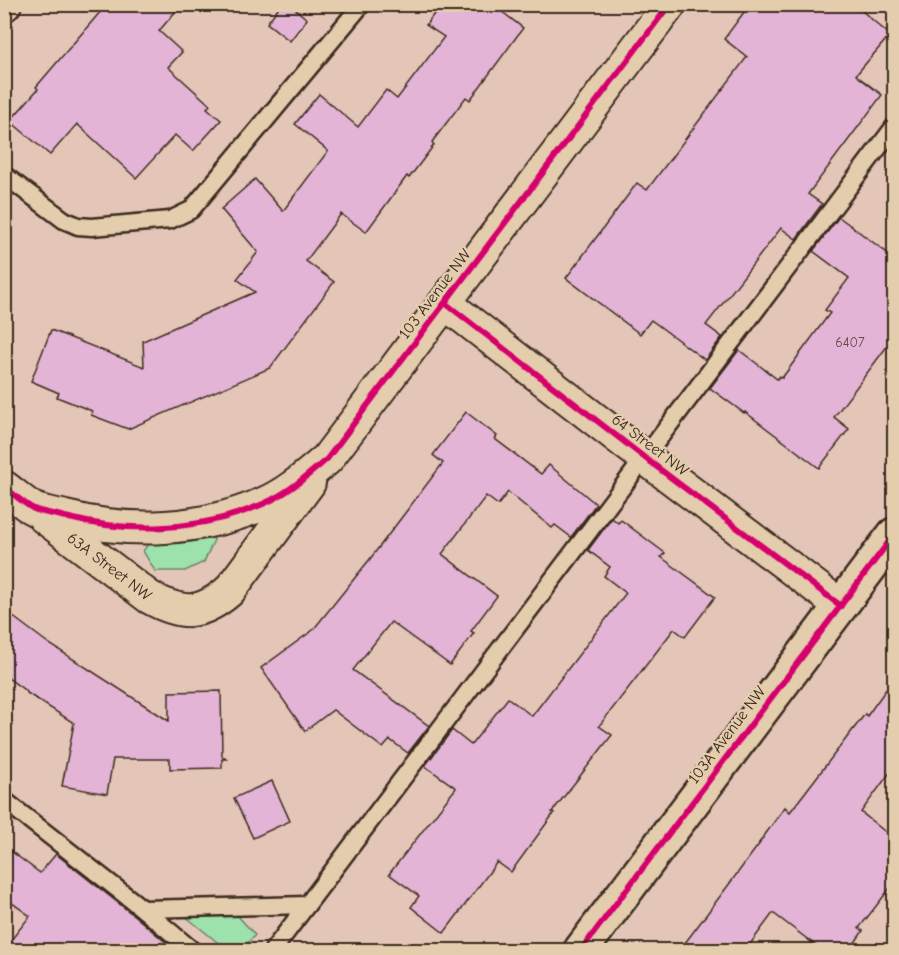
<svg xmlns="http://www.w3.org/2000/svg" width="899" height="955" font-family="'Comic Neue',sans-serif">
<style>
.green{fill:#9de1ad;stroke:#6c8666;stroke-width:1.5}
.building{fill:#e3b4d6;stroke:#3b2a1e;stroke-width:1.5}
.lines{fill:none;stroke-linecap:round;stroke-linejoin:round}
.service-casing{stroke:#3b2a1e;stroke-width:21}
.minor-casing{stroke:#3b2a1e;stroke-width:36}
.tertiary-casing{stroke:#3b2a1e;stroke-width:38}
.service{stroke:#e4cdad;stroke-width:16}
.minor{stroke:#e4cdad;stroke-width:32}
.tertiary{stroke:#e4cdad;stroke-width:33}
.cycleway-casing{stroke:#e4cdad;stroke-width:10}
.cycleway{stroke:#d6006c;stroke-width:6}
.labels{text-anchor:middle;dominant-baseline:central;stroke-width:5;stroke-linejoin:round;paint-order:stroke}
.number-label{font-size:14px;fill:#654c4c}
.street-label{font-size:16px;fill:#3b2a1e;stroke:#e4cdad}
</style>
<rect width="100%" height="100%" fill="#e4c6b9"/>
<filter id="ink" filterUnits="userSpaceOnUse"><feTurbulence type="fractalNoise" baseFrequency=".0167" numOctaves="2"/><feDisplacementMap in="SourceGraphic" scale="12" xChannelSelector="R" yChannelSelector="G"/><feConvolveMatrix kernelMatrix="1 2 1 2 8 2 1 2 1" color-interpolation-filters="sRGB"/></filter>
<g filter="url(#ink)">
<!-- green -->
<g class="green">
<polygon points="211,531 214,540 204,562 185,571 155,571 143,551 152,539"/>
<polygon points="228,905 255,935 241,950 227,950 174,907"/>
</g>
<!-- building -->
<g class="building">
<polygon points="107,4 182,4 159,31 182,52 168,67 210,105 207,108 221,120 193,151 175,135 136,178 77,124 50,155 10,121 38,89 36,87"/>
<polygon points="281,4 289,4 307,19 290,41 267,23"/>
<polygon points="441,4 492,4 523,28 470,100 466,97 432,142 434,145 409,178 407,176 366,232 341,214 306,261 334,282 270,368 128,429 91,415 92,411 57,397 59,393 31,381 51,330 144,367 143,341 255,292 237,279 258,252 221,209 255,179 283,211 328,151 295,124 319,94 358,127 386,90 397,99 444,37 426,25"/>
<polygon points="750,4 854,4 890,35 856,75 882,95 808,194 822,204 796,239 781,228 706,325 722,337 705,360 651,320 640,334 566,278 637,183 647,190 747,57 724,39"/>
<polygon points="839,217 894,258 894,337 834,417 849,429 819,468 745,412 744,413 710,388 739,350 777,379 780,376 782,378 830,313 825,310 849,278 813,251"/>
<polygon points="466,412 497,436 495,439 541,474 549,465 596,504 571,537 555,525 552,528 508,492 498,505 486,496 442,554 497,596 471,631 474,633 450,665 391,622 353,670 429,726 408,753 390,740 383,748 333,710 305,731 261,668 313,630 370,559 443,463 433,455"/>
<polygon points="612,518 618,523 621,520 665,553 661,557 715,597 685,637 674,629 599,726 612,735 552,812 554,813 511,872 497,862 444,933 411,907 419,896 389,874 456,788 425,766 452,730 471,745 508,698 532,716 626,593 604,576 610,567 588,550"/>
<polygon points="4,610 48,643 169,721 169,692 221,691 222,756 226,759 222,759 222,768 170,769 170,759 113,759 107,794 62,786 74,723 27,693 27,692 4,675"/>
<polygon points="894,678 894,767 861,812 894,839 894,883 859,928 863,931 849,951 823,951 773,913 745,951 679,951 760,843 759,843 785,807 790,812 865,714 867,716"/>
<polygon points="272,781 290,821 253,838 234,798"/>
<polygon points="4,846 40,873 56,854 136,917 176,951 4,951 4,949 30,916 4,897"/>
</g>
<g class="lines">
<defs>
<g id="service">
<polyline points="4,175 64,220 78,226 92,227 170,220 191,210 362,4"/>
<polyline points="4,800 143,909 192,950"/>
<polyline points="143,909 307,905"/>
<polyline points="273,950 894,127"/>
</g>
<g id="minor">
<polyline points="4,5 5,4"/>
<polyline points="445,303 645,458 841,606"/>
<path d="M4,487C14,494 24,504 34,509C43,513 55,514 65,517C130,534 201,531 263,504C287,494 307,476 327,459L670,4"/>
<path id="s1" d="M44,517L149,597C181,615 200,616 229,591L309,483"/>
</g>
<polyline id="tertiary" points="581,950 894,535"/>
</defs>
<!-- service casing -->
<use href="#service" class="service-casing"/>
<!-- minor casing -->
<use href="#minor" class="minor-casing"/>
<!-- tertiary casing -->
<use href="#tertiary" class="tertiary-casing"/>
<!-- service -->
<use href="#service" class="service"/>
<!-- minor -->
<use href="#minor" class="minor"/>
<!-- tertiary -->
<use href="#tertiary" class="tertiary"/>
<defs>
<g id="cycleway">
<polyline points="445,303 645,458 841,606"/>
<path d="M4,487C14,494 24,504 34,509C43,513 55,514 65,517C130,534 201,531 263,504C287,494 307,476 327,459L670,4"/>
<polyline points="581,950 894,535"/>
</g>
</defs>
<!-- cycleway casing -->
<use href="#cycleway" class="cycleway-casing"/>
<!-- cycleway -->
<use href="#cycleway" class="cycleway"/>
</g>
</g>
<g class="labels">
<!-- number labels -->
<g class="number-label">
<text x="850" y="342">6407</text>
</g>
<!-- street labels -->
<g class="street-label">
<text transform="translate(435 294) rotate(-53)">103 Avenue NW</text>
<text transform="translate(650 445) rotate(37)">64 Street NW</text>
<text stroke="none"><textPath href="#s1" startOffset="82">63A Street NW</textPath></text>
<text transform="translate(727 735) rotate(-53)">103A Avenue NW</text>
</g>
</g>
<!-- margin -->
<rect width="899" height="955" fill="none" stroke="#e4cdad" stroke-width="24"/>
<rect x="12" y="12" width="875" height="931" fill="none" stroke="#3b2a1e" stroke-width="2" filter="url(#ink)"/>
</svg>
